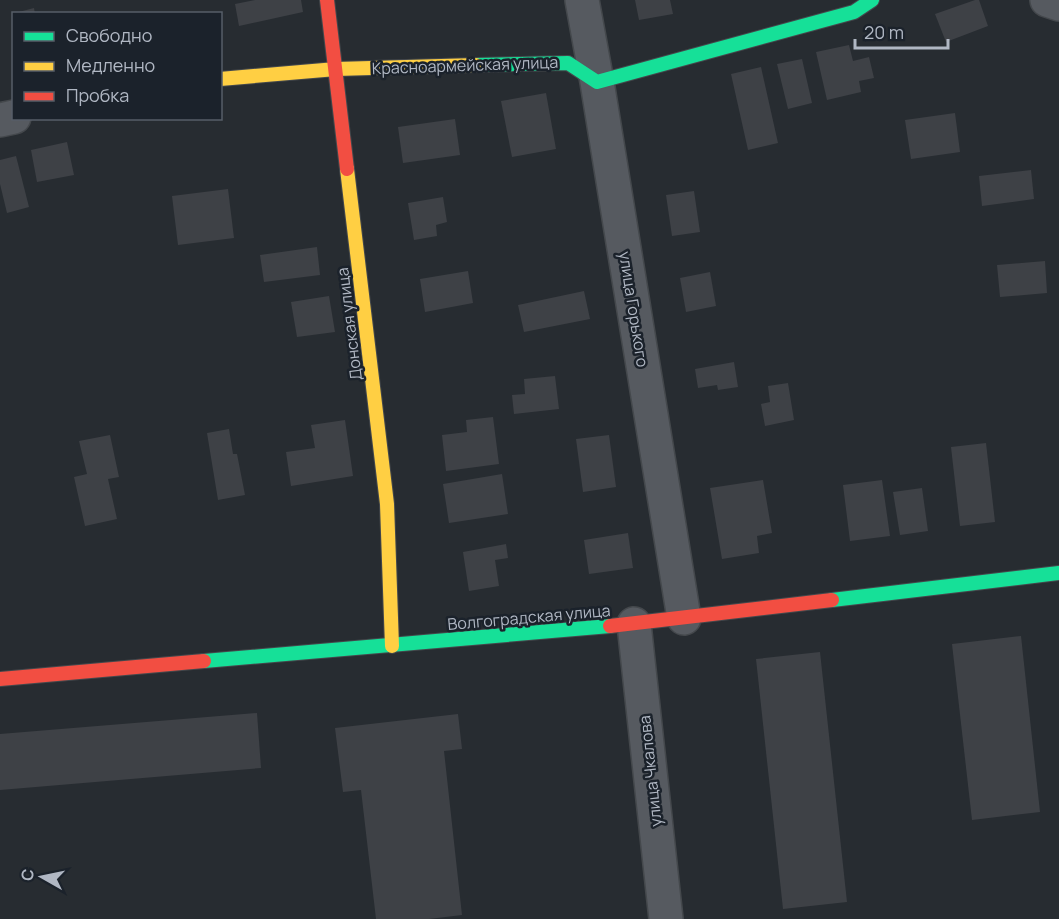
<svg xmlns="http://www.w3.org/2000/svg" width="1059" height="919" font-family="Manrope,sans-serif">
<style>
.building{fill:#3e4146}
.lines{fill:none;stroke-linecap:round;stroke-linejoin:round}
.street-casing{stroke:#44484c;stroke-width:36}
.fast-casing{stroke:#44484c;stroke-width:16}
.slow-casing{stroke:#44484c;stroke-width:16}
.jam-casing{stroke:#44484c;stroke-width:16}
.street{stroke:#565a60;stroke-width:33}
.fast{stroke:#16e098;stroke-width:14}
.slow{stroke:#ffcf43;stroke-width:14}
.jam{stroke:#f24e42;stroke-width:14}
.labels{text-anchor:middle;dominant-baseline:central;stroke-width:5;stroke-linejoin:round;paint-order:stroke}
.street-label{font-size:16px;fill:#b0b7c3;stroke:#1b222b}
</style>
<rect width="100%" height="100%" fill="#272c31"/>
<!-- building -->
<g class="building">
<polygon points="255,0 301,0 303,12 239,26 235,4"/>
<polygon points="635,0 670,0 673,14 639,20"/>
<polygon points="975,0 979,0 988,26 946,42 935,14"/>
<polygon points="34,8 35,14 15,14 15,13"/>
<polygon points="849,45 853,61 869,57 874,78 859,81 861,92 827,100 816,52"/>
<polygon points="802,59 812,103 788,109 777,64"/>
<polygon points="761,67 778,143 748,150 731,74"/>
<polygon points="546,93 556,149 512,157 501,101"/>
<polygon points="955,113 960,152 911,159 905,120"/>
<polygon points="455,119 460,155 403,163 398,127"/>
<polygon points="67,142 74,175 37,182 31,150"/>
<polygon points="16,156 29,207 7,213 0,184 0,160"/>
<polygon points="1031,170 1034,199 982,206 979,176"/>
<polygon points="228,189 234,238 178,245 172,196"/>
<polygon points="694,191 700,232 672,236 666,195"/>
<polygon points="443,197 447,222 436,225 437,236 414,240 408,203"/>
<polygon points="317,247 320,275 264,282 260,255"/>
<polygon points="1045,261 1047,293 1000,297 997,265"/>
<polygon points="468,271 473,303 425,312 420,279"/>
<polygon points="710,272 716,306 686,312 680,278"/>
<polygon points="584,291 590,319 524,332 518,305"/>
<polygon points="329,296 335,332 297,337 291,302"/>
<polygon points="734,362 738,387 718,390 717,385 698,388 695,369"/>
<polygon points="555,376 559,409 514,414 512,395 525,394 524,379"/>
<polygon points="788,383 794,420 765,426 761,404 770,402 768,386"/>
<polygon points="493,417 499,464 446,471 442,435 467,432 466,420"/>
<polygon points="345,420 353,476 291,486 286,452 315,448 311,425"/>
<polygon points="229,429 233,454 237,454 245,495 218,500 207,433"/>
<polygon points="110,435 119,477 108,479 117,519 85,526 74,477 87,474 79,441"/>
<polygon points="609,435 616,487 583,492 576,439"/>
<polygon points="986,443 995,522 960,526 951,447"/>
<polygon points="502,474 508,514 449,523 443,484"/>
<polygon points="763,480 772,533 757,536 759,553 722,559 710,488"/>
<polygon points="882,480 890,536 850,541 843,485"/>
<polygon points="922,488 928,531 900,535 893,492"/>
<polygon points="628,533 633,568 589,574 584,540"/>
<polygon points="506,544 508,558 495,560 499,586 469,591 463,552"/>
<polygon points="1021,636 1040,812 972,820 952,644"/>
<polygon points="820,652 847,902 783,909 756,659"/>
<polygon points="257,713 261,768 0,790 0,734"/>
<polygon points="458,714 462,749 444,751 462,915 429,919 376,919 361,790 343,792 335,728"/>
</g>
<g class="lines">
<defs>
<g id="street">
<polyline points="582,0 597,82 684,618"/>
<polyline points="1047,0 1059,4"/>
<polyline points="0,120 14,117"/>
<polyline points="634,624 666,919"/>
</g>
<g id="fast">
<polyline points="476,65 568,63 597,82 854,12 872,0"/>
<polyline points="832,600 1059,573"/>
<polyline points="204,661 610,626"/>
</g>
<g id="slow">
<polyline points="220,79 336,69 476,65"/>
<polyline points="347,169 387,504 392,646"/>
</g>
<g id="jam">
<polyline points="327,0 347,169"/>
<polyline points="610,626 832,600"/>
<polyline points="0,679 204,661"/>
</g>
</defs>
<!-- street casing -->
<use href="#street" class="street-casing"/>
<!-- fast casing -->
<use href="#fast" class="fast-casing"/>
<!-- slow casing -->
<use href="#slow" class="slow-casing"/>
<!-- jam casing -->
<use href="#jam" class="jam-casing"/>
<!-- street -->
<use href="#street" class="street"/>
<!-- fast -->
<use href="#fast" class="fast"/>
<!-- slow -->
<use href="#slow" class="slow"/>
<!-- jam -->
<use href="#jam" class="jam"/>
</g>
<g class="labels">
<!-- street labels -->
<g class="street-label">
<text transform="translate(465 65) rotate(-2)">Красноармейская улица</text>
<text transform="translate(634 309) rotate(81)">улица Горького</text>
<text transform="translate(349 324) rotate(-97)">Донская улица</text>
<text transform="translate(529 617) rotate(-5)">Волгоградская улица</text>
<text transform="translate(650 771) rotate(-96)">улица Чкалова</text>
</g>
</g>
<!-- legend -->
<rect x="12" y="12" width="210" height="108" fill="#1b222b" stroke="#575e68" stroke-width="1.5"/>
<rect x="24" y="32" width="30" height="9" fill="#16e098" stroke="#575e68" stroke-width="1.5"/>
<text x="66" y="42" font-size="18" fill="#b0b7c3">Свободно</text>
<rect x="24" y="62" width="30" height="9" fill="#ffcf43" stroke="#575e68" stroke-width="1.5"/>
<text x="66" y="72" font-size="18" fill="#b0b7c3">Медленно</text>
<rect x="24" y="92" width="30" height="9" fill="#f24e42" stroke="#575e68" stroke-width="1.5"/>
<text x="66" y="102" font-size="18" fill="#b0b7c3">Пробка</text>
<!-- north arrow -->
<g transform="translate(42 877) rotate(279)" stroke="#1b222b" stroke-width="4.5" paint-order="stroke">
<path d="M0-4.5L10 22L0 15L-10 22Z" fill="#b0b7c3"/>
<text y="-9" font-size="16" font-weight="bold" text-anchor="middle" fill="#b0b7c3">С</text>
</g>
<!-- scale -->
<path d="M855 39v9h93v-9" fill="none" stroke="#b0b7c3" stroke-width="3"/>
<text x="864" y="39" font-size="18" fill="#b0b7c3" stroke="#1b222b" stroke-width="4.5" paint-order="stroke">20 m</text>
</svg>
